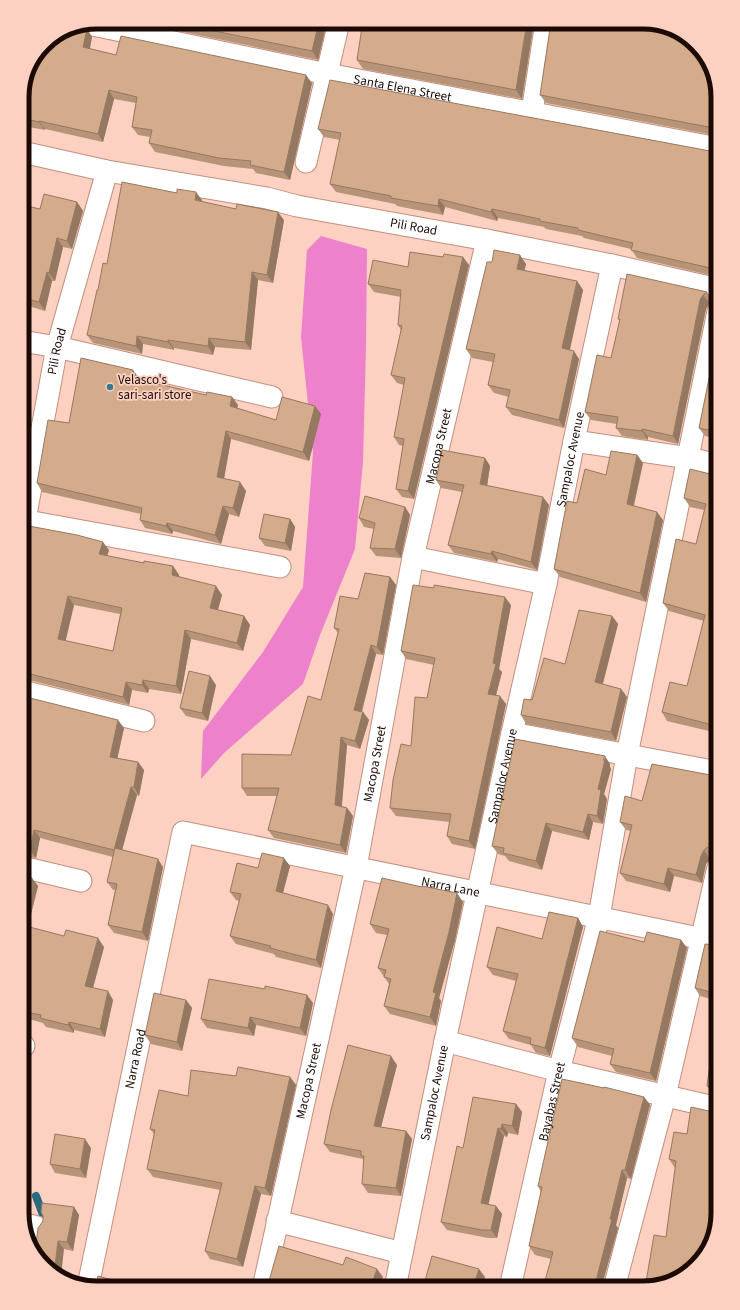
<svg xmlns="http://www.w3.org/2000/svg" width="740" height="1310" font-family="'Source Sans 3',sans-serif">
<style>
.green{fill:#ed81cb}
.lines{fill:none;stroke-linecap:round;stroke-linejoin:round}
.stream{stroke:#296a7b;stroke-width:8}
.street-casing{stroke:#c18f7e;stroke-width:23}
.street{stroke:#fff;stroke-width:21}
.wall{fill:#b79478;fill-rule:evenodd}
.shaded-wall{fill:#957861}
.building{fill:#d5ac8b;stroke:#957861;fill-rule:evenodd}
.poi-dot{fill:#38798c;stroke:#fcd1c2;stroke-width:1.5}
.labels{text-anchor:middle;dominant-baseline:central;stroke-width:3.5;stroke-linejoin:round;paint-order:stroke}
.street-label{font-size:13px;fill:#1c0b05;stroke:#fcd1c2}
.poi-label{font-size:13px;fill:#1c0b05;stroke:#fcd1c2;text-anchor:start}
.rim{fill:none;stroke:#1c0b05;stroke-width:5}
</style>
<rect width="100%" height="100%" fill="#fcd1c2"/>
<!-- green -->
<polygon class="green" points="321,236 367,249 366,346 363,462 355,549 320,635 303,684 224,753 201,779 203,731 263,652 303,587 313,452 301,337 307,250"/>
<g class="lines">
<!-- stream -->
<polyline class="stream" points="36,1196 45,1220"/>
<defs>
<g id="street">
<path id="s1" d="M88,24L327,74L718,148"/>
<polyline points="532,112 546,22"/>
<path id="s2" d="M22,152L107,171L267,198L297,206L487,240L612,265L718,289"/>
<polyline points="306,162 339,22"/>
<polyline points="22,341 57,347 272,397"/>
<polyline points="574,441 689,458 718,465"/>
<polyline points="22,520 280,567"/>
<path id="s3" d="M22,536L57,347L107,171"/>
<polyline points="413,557 546,584"/>
<polyline points="22,691 144,721"/>
<polyline points="512,733 718,772"/>
<polyline points="22,867 81,881"/>
<polyline points="445,1041 559,1071 718,1108"/>
<polyline points="22,1046 24,1046"/>
<polyline points="277,1221 402,1253"/>
<polyline points="25,1224 37,1227"/>
<path id="s4" d="M88,1286L183,832L718,942"/>
<path id="s5" d="M263,1288L356,867L413,557L487,240"/>
<path id="s6" d="M395,1288L445,1041L512,733L546,584L574,441L612,265"/>
<path id="s7" d="M510,1288L559,1071L599,917L627,755L718,311"/>
<polyline points="614,1288 665,1096 718,867"/>
</g>
</defs>
<!-- street casing -->
<use href="#street" class="street-casing"/>
<!-- street -->
<use href="#street" class="street"/>
</g>
<!-- wall -->
<g class="wall">
<polygon points="144,22 327,22 318,60 145,24"/>
<polygon points="534,22 522,99 363,69 357,60 370,28"/>
<polygon points="87,29 92,37 90,49 116,55 312,83 290,180 256,173 253,169 224,166 155,152 149,143 150,137 138,135 132,127 136,103 114,99 103,142 45,129 45,130 23,126 22,125 22,93"/>
<polygon points="540,95 718,97 718,136 546,103"/>
<polygon points="318,129 710,151 716,151 718,150 718,277 637,258 631,249 584,238 582,236 546,229 544,227 498,218 497,221 445,207 443,215 397,206 395,204 336,192 330,184 340,140 324,137"/>
<polygon points="202,200 202,202 284,220 273,283 258,280 251,350 215,347 213,355 174,348 174,350 143,344 142,354 93,343 87,335 98,290 107,264"/>
<polygon points="77,202 83,211 72,249 63,247 55,281 52,281 45,311 22,304 22,205 40,209"/>
<polygon points="492,262 526,264 524,271 577,281 583,290 570,350 579,359 564,428 512,415 506,407 509,397 494,393 488,385 493,362 472,358 466,349"/>
<polygon points="469,265 414,499 402,497 396,489 403,446 399,445 394,437 404,385 397,383 391,375 401,330 398,325 401,297 374,292 368,284 408,267"/>
<polygon points="707,292 713,300 709,303 706,309 678,444 648,437 648,440 622,436 616,428 617,424 591,420 585,412 611,358 620,321 618,319"/>
<polygon points="718,334 718,439 705,436 699,428"/>
<polygon points="139,378 138,379 206,395 232,397 238,405 237,408 276,420 315,406 321,414 309,461 231,439 224,478 246,491 239,517 229,514 221,544 173,531 172,534 145,528 140,520 141,514 42,492 37,483 69,423"/>
<polygon points="637,455 643,463 634,506 663,520 646,602 560,577 554,569 577,503 606,475"/>
<polygon points="485,458 490,466 487,486 549,505 537,570 498,559 497,562 454,553 448,545 462,492 441,488 436,480"/>
<polygon points="718,475 718,739 713,732 667,721 662,712 687,686 704,621 669,611 663,603 696,544 704,510 690,507 684,498 718,476"/>
<polygon points="405,507 410,515 401,558 376,556 370,548 374,529 364,527 359,518"/>
<polygon points="290,519 295,527 291,551 265,546 259,538"/>
<path d="M22,541L109,550L107,556L144,563L173,566L179,575V576L222,595L218,610L244,616L250,625L243,651L191,639L181,694L149,689L148,693L132,690L129,705L25,679H22ZM74,605L120,614L113,651L65,641Z"/>
<polygon points="390,577 396,585 383,655 376,654 362,712 363,712 369,720 360,749 347,745 342,806 347,808 353,816 346,853 274,838 268,830 277,796 247,796 242,788 291,755 321,700 338,633 334,628 358,599"/>
<polygon points="511,605 499,669 502,672 496,695 506,704 475,849 452,844 447,836 450,822 396,816 390,808 427,698 434,665 406,659 401,651"/>
<polygon points="612,616 618,624 603,684 621,689 627,697 616,741 526,724 521,715 532,700 565,664"/>
<polygon points="216,685 208,721 186,716 180,708"/>
<polygon points="22,696 124,728 117,758 138,762 144,770 139,796 137,795 122,849 163,867 148,941 114,933 108,925 115,890 113,890 107,882 113,857 40,838 36,858 22,856"/>
<polygon points="610,764 610,767 611,769 604,794 607,799 603,824 593,822 589,840 552,831 542,870 509,861 505,856 498,854 492,846"/>
<polygon points="716,776 718,779 718,798 717,802 718,802 718,856 714,856 710,859 706,864 702,883 674,876 670,892 626,881 620,873 631,831 626,830 620,822 642,801"/>
<polygon points="290,866 283,893 333,914 321,968 276,957 274,954 236,944 230,936 239,901 236,900 230,892 258,868"/>
<polygon points="22,872 25,873 28,877 38,886 28,927 104,947 93,988 113,1000 105,1037 74,1030 74,1033 46,1027 43,1023 22,1017"/>
<polygon points="718,887 718,930 716,929 710,921"/>
<polygon points="463,902 455,940 439,998 441,1001 436,1026 390,1014 384,1006 389,984 378,968 387,935 376,933 370,924"/>
<polygon points="578,918 583,927 550,1056 536,1053 531,1045 509,1039 503,1031 516,981 493,975 487,967 542,939"/>
<polygon points="681,940 687,948 656,1081 616,1072 610,1064 612,1056 578,1047 572,1038 644,942"/>
<polygon points="718,944 718,1001 700,996 695,988 716,945"/>
<polygon points="186,1000 192,1008 182,1051 151,1044 145,1035"/>
<polygon points="313,1003 306,1036 256,1025 254,1036 207,1028 201,1019"/>
<polygon points="718,1027 718,1096 713,1094 707,1086"/>
<polygon points="397,1065 381,1127 406,1131 412,1139 401,1196 368,1193 362,1184 364,1161 363,1159 330,1152 324,1144"/>
<polygon points="236,1076 290,1077 296,1085 271,1196 261,1194 243,1267 210,1259 205,1251 220,1190 153,1177 147,1169 154,1134 150,1129 188,1096"/>
<polygon points="644,1097 650,1105 631,1179 627,1178 616,1225 618,1228 602,1285 602,1288 543,1288 551,1259 535,1255 529,1246 541,1192 538,1186"/>
<polygon points="516,1104 522,1112 518,1135 508,1133 507,1137 504,1136 488,1204 496,1206 502,1214 497,1238 488,1238 447,1230 441,1222 463,1148"/>
<polygon points="709,1111 715,1111 666,1237 675,1168 669,1159 687,1134"/>
<polygon points="91,1148 86,1178 55,1173 50,1164"/>
<polygon points="74,1207 79,1215 73,1251 64,1249 35,1252"/>
</g>
<!-- shaded-wall -->
<g class="shaded-wall">
<polygon points="319,22 327,22 318,60 312,51"/>
<polygon points="527,22 534,22 522,99 516,90"/>
<polygon points="87,29 92,37 88,56 83,47"/>
<polygon points="306,75 312,83 290,180 284,172"/>
<polygon points="109,90 114,99 103,142 98,134"/>
<polygon points="39,121 45,129 45,130 39,122"/>
<polygon points="196,192 202,200 201,208 195,200"/>
<polygon points="439,199 445,207 443,215 438,206"/>
<polygon points="77,202 83,211 72,249 67,241"/>
<polygon points="492,209 498,218 497,221 491,212"/>
<polygon points="278,212 284,220 273,283 267,275"/>
<polygon points="57,238 63,247 55,281 49,273"/>
<polygon points="520,255 526,264 523,277 517,269"/>
<polygon points="463,257 469,265 414,499 408,491"/>
<polygon points="47,272 52,281 45,311 39,302"/>
<polygon points="252,272 258,280 251,350 245,342"/>
<polygon points="577,281 583,290 568,357 562,348"/>
<polygon points="703,295 709,303 706,309 678,444 673,436 700,300"/>
<polygon points="137,336 143,344 142,354 136,346"/>
<polygon points="209,338 215,347 213,355 208,346"/>
<polygon points="168,340 174,348 174,350 168,342"/>
<polygon points="23,346 28,354 22,380 22,348"/>
<polygon points="574,351 579,359 564,428 559,420"/>
<polygon points="133,370 139,378 137,386 132,378"/>
<polygon points="232,397 238,405 236,414 230,406"/>
<polygon points="315,406 321,414 309,461 303,452"/>
<polygon points="25,415 31,424 22,470 22,430"/>
<polygon points="642,429 648,437 648,440 642,431"/>
<polygon points="226,431 231,439 223,485 217,477"/>
<polygon points="637,455 643,463 632,512 627,504"/>
<polygon points="485,458 490,466 486,493 480,484"/>
<polygon points="240,482 246,491 239,517 233,508"/>
<polygon points="543,497 549,505 537,570 531,562"/>
<polygon points="223,506 229,514 221,544 215,535"/>
<polygon points="405,507 410,515 401,558 395,549"/>
<polygon points="657,512 663,520 646,602 640,593"/>
<polygon points="290,519 295,527 291,551 285,543"/>
<polygon points="167,523 173,531 172,534 166,526"/>
<polygon points="103,542 109,550 105,562 99,554"/>
<polygon points="492,551 498,559 497,562 491,554"/>
<polygon points="173,566 179,575 178,583 172,575"/>
<polygon points="390,577 396,585 383,655 377,647"/>
<polygon points="216,586 222,595 216,616 210,608"/>
<polygon points="68,596 74,605 64,648 58,639"/>
<polygon points="505,597 511,605 499,669 502,672 494,703 488,694"/>
<polygon points="244,616 250,625 243,651 237,643"/>
<polygon points="612,616 618,624 601,690 595,682"/>
<polygon points="185,630 191,639 181,694 176,686"/>
<polygon points="371,645 376,654 360,718 354,710"/>
<polygon points="210,676 216,685 208,721 202,713"/>
<polygon points="143,680 149,689 148,693 142,685"/>
<polygon points="126,682 132,690 129,705 123,697"/>
<polygon points="621,689 627,697 616,741 611,732"/>
<polygon points="500,696 506,704 475,849 469,841"/>
<polygon points="363,712 369,720 360,749 355,741"/>
<polygon points="118,720 124,728 116,765 110,757"/>
<polygon points="341,737 347,745 341,813 335,805"/>
<polygon points="605,756 610,764 610,767 611,769 604,794 607,799 603,824 597,816 598,789"/>
<polygon points="138,762 144,770 139,796 134,787"/>
<polygon points="716,776 718,779 718,798 716,808 710,800"/>
<polygon points="131,787 137,795 120,858 114,850"/>
<polygon points="347,808 353,816 346,853 340,845"/>
<polygon points="588,814 593,822 589,840 583,832"/>
<polygon points="546,823 552,831 542,870 536,861"/>
<polygon points="34,830 40,838 36,858 30,850"/>
<polygon points="704,850 710,859 706,864 702,883 696,875 701,856"/>
<polygon points="284,858 290,866 281,900 276,891"/>
<polygon points="158,859 163,867 148,941 142,932"/>
<polygon points="668,868 674,876 670,892 664,884"/>
<polygon points="32,878 38,886 26,933 22,928 22,917"/>
<polygon points="457,893 463,902 455,940 439,998 441,1001 436,1026 430,1017 433,992"/>
<polygon points="328,905 333,914 321,968 316,960"/>
<polygon points="578,918 583,927 550,1056 545,1048"/>
<polygon points="98,938 104,947 91,995 85,986"/>
<polygon points="681,940 687,948 656,1081 650,1073"/>
<polygon points="108,991 113,1000 105,1037 100,1029"/>
<polygon points="307,995 313,1003 306,1036 300,1028"/>
<polygon points="186,1000 192,1008 182,1051 177,1042"/>
<polygon points="250,1017 256,1025 254,1036 248,1028"/>
<polygon points="69,1022 74,1030 74,1033 68,1025"/>
<polygon points="391,1056 397,1065 379,1135 374,1126"/>
<polygon points="290,1077 296,1085 271,1196 265,1188"/>
<polygon points="644,1097 650,1105 631,1179 625,1170"/>
<polygon points="516,1104 522,1112 518,1135 512,1126"/>
<polygon points="502,1124 508,1133 507,1137 501,1129"/>
<polygon points="498,1128 504,1136 487,1211 481,1203"/>
<polygon points="406,1131 412,1139 401,1196 396,1188"/>
<polygon points="85,1139 91,1148 86,1178 80,1169"/>
<polygon points="622,1170 627,1178 616,1225 618,1228 602,1285 602,1288 600,1288 597,1282 597,1277"/>
<polygon points="255,1186 261,1194 243,1267 237,1259"/>
<polygon points="496,1206 502,1214 497,1238 491,1230"/>
<polygon points="74,1207 79,1215 73,1251 67,1242"/>
<polygon points="58,1241 64,1249 61,1277 56,1275 54,1274"/>
<polygon points="377,1269 383,1277 379,1288 370,1288"/>
<polygon points="479,1269 485,1277 482,1288 473,1288"/>
<polygon points="586,1283 589,1288 585,1288"/>
</g>
<!-- building -->
<g class="building">
<polygon points="171,22 319,22 312,51"/>
<polygon points="371,22 527,22 516,90 357,60 362,27 370,28"/>
<polygon points="551,22 648,22 685,35 710,64 718,97 718,130 714,128 540,95"/>
<polygon points="78,26 87,29 83,47 116,55 121,36 306,75 284,172 250,165 251,161 219,158 149,143 152,130 132,127 137,97 109,90 98,134 39,121 39,122 22,118 22,93 44,44 69,28"/>
<polygon points="330,80 710,151 716,151 718,150 718,271 715,269 631,250 633,243 578,230 578,228 540,221 540,219 492,209 491,212 439,199 438,206 391,198 391,196 330,184 341,133 318,129"/>
<polygon points="122,182 177,193 177,189 196,192 195,200 236,209 237,204 278,212 267,275 252,272 245,342 209,338 208,346 168,340 168,342 137,336 136,346 87,335 97,290 98,290 103,263 107,264"/>
<polygon points="44,194 77,202 67,241 57,238 49,273 47,272 39,302 22,298 22,205 40,209"/>
<polygon points="494,250 520,255 517,269 577,281 562,348 574,351 559,420 506,407 510,390 488,385 495,354 466,349 487,262 492,262"/>
<polygon points="410,252 443,257 444,254 463,257 408,491 396,489 404,439 394,437 405,378 391,375 402,326 398,325 401,290 368,284 373,260 408,267"/>
<polygon points="627,274 707,292 703,295 700,300 673,436 642,429 642,431 616,428 618,417 585,412 597,355 611,358 620,319 618,319"/>
<polygon points="718,334 718,432 699,428"/>
<polygon points="81,358 133,370 132,378 206,395 207,392 232,397 230,406 276,420 282,397 315,406 303,452 226,431 217,477 240,482 233,508 223,506 215,535 167,523 166,526 140,520 142,508 37,483 48,420 69,423"/>
<polygon points="22,415 25,415 22,430"/>
<polygon points="442,450 485,458 480,484 543,497 531,562 492,551 491,554 448,545 464,485 436,480"/>
<polygon points="611,451 637,455 627,504 657,512 640,593 554,569 567,501 577,503 585,469 606,475"/>
<polygon points="690,469 718,476 718,475 718,732 712,731 713,725 662,712 670,682 687,686 705,615 663,603 676,539 696,544 706,504 684,498"/>
<polygon points="365,496 405,507 395,549 370,548 375,523 359,518"/>
<polygon points="264,514 290,519 285,543 259,538"/>
<path d="M29,526L77,535L103,542L99,554L144,563V561L173,566L172,575L216,586L210,608L244,616L237,643L185,630L176,686L143,680L142,685L126,682L123,697L22,672V541L23,537L26,535ZM68,596L122,608L113,651L58,639Z"/>
<polygon points="365,573 390,577 377,647 371,645 354,710 363,712 355,741 341,737 335,805 347,808 340,845 268,830 279,788 242,788 242,754 291,755 308,696 321,700 339,629 334,628 340,596 358,599"/>
<polygon points="413,585 434,588 434,585 505,597 493,663 496,664 488,694 500,696 469,841 447,836 451,814 390,808 393,780 401,744 411,746 415,697 427,698 435,658 401,651"/>
<polygon points="579,610 612,616 595,682 621,689 611,732 521,715 524,699 532,700 544,658 565,664"/>
<polygon points="189,671 210,676 202,713 180,708"/>
<polygon points="22,696 118,720 110,757 138,762 134,787 131,787 114,850 34,830 30,850 22,848"/>
<polygon points="515,739 605,756 603,760 605,760 598,789 601,790 597,816 588,814 583,832 546,823 536,861 503,853 504,848 492,846"/>
<polygon points="652,764 716,776 710,800 718,802 718,849 715,847 708,847 704,850 701,856 696,875 668,868 664,884 620,873 632,825 620,822 625,796 642,801"/>
<polygon points="115,848 158,859 142,932 108,925 117,884 107,882"/>
<polygon points="262,853 284,858 276,891 328,905 316,960 270,948 271,946 230,936 241,894 230,892 237,863 258,868"/>
<polygon points="22,872 25,873 24,876 32,878 22,917"/>
<polygon points="382,878 422,887 422,886 457,893 449,932 433,992 436,993 430,1017 384,1006 391,979 384,977 386,970 378,968 389,929 370,924"/>
<polygon points="718,887 718,924 710,921"/>
<polygon points="549,912 578,918 545,1048 530,1044 531,1038 503,1031 518,974 487,967 497,927 542,939"/>
<polygon points="22,925 64,936 66,930 98,938 85,986 108,991 100,1029 69,1022 68,1025 40,1018 41,1015 22,1011"/>
<polygon points="600,931 644,942 647,932 681,940 650,1073 610,1064 614,1049 572,1038"/>
<polygon points="705,944 716,945 718,944 718,994 695,988"/>
<polygon points="209,979 265,989 265,986 307,995 300,1028 250,1017 248,1028 201,1019"/>
<polygon points="154,993 186,1000 177,1042 145,1035"/>
<polygon points="715,1027 718,1027 718,1089 715,1088 707,1086"/>
<polygon points="348,1045 391,1056 374,1126 406,1131 396,1188 362,1184 364,1156 361,1156 361,1151 324,1144 331,1110"/>
<polygon points="238,1067 290,1077 265,1188 255,1186 237,1259 205,1251 222,1183 147,1169 155,1130 150,1129 159,1090 188,1096 191,1070 236,1076"/>
<polygon points="562,1079 604,1088 604,1087 644,1097 625,1170 622,1170 610,1219 612,1219 597,1277 597,1282 598,1286 586,1283 585,1288 543,1288 553,1252 529,1246 542,1187 538,1186"/>
<polygon points="473,1097 516,1104 512,1126 502,1124 501,1129 498,1128 481,1203 496,1206 491,1230 482,1230 441,1222 457,1146 463,1148"/>
<polygon points="691,1107 709,1111 715,1111 718,1109 718,1213 705,1254 676,1280 645,1288 654,1235 666,1237 676,1161 669,1159 674,1132 687,1134"/>
<polygon points="55,1134 85,1139 80,1169 50,1164"/>
<polygon points="42,1203 74,1207 67,1242 58,1241 54,1274 35,1252 38,1228 43,1221 43,1216 41,1212"/>
<polygon points="279,1246 343,1265 346,1257 377,1269 370,1288 267,1288"/>
<polygon points="432,1256 479,1269 473,1288 423,1288"/>
<polygon points="98,1276 138,1287 139,1284 163,1288 95,1288"/>
</g>
<!-- markers -->
<circle class="poi-dot" cx="110" cy="387" r="4"/>
<g class="labels">
<!-- street labels -->
<g class="street-label">
<text stroke="none"><textPath href="#s1" startOffset="321">Santa Elena Street</textPath></text>
<text stroke="none"><textPath href="#s2" startOffset="399">Pili Road</textPath></text>
<text stroke="none"><textPath href="#s3" startOffset="188">Pili Road</textPath></text>
<text stroke="none"><textPath href="#s5" startOffset="860">Macopa Street</textPath></text>
<text stroke="none"><textPath href="#s6" startOffset="847">Sampaloc Avenue</textPath></text>
<text stroke="none"><textPath href="#s5" startOffset="536">Macopa Street</textPath></text>
<text stroke="none"><textPath href="#s6" startOffset="523">Sampaloc Avenue</textPath></text>
<text stroke="none"><textPath href="#s4" startOffset="737">Narra Lane</textPath></text>
<text stroke="none"><textPath href="#s4" startOffset="232">Narra Road</textPath></text>
<text stroke="none"><textPath href="#s5" startOffset="212">Macopa Street</textPath></text>
<text stroke="none"><textPath href="#s6" startOffset="199">Sampaloc Avenue</textPath></text>
<text stroke="none"><textPath href="#s7" startOffset="191">Bayabas Street</textPath></text>
</g>
<!-- poi labels -->
<g class="poi-label">
<text x="118" y="380">Velasco's<tspan x="118" dy="15">sari-sari store</tspan></text>
</g>
</g>
<!-- crop -->
<path d="M0 0H740V1310H0ZM97 29H643A68 68 0 0 1 711 97V1213A68 68 0 0 1 643 1281H97A68 68 0 0 1 29 1213V97A68 68 0 0 1 97 29Z" fill="#fcd1c2" fill-rule="evenodd"/>
<path class="rim" d="M97 29H643A68 68 0 0 1 711 97V1213A68 68 0 0 1 643 1281H97A68 68 0 0 1 29 1213V97A68 68 0 0 1 97 29Z"/>
</svg>
